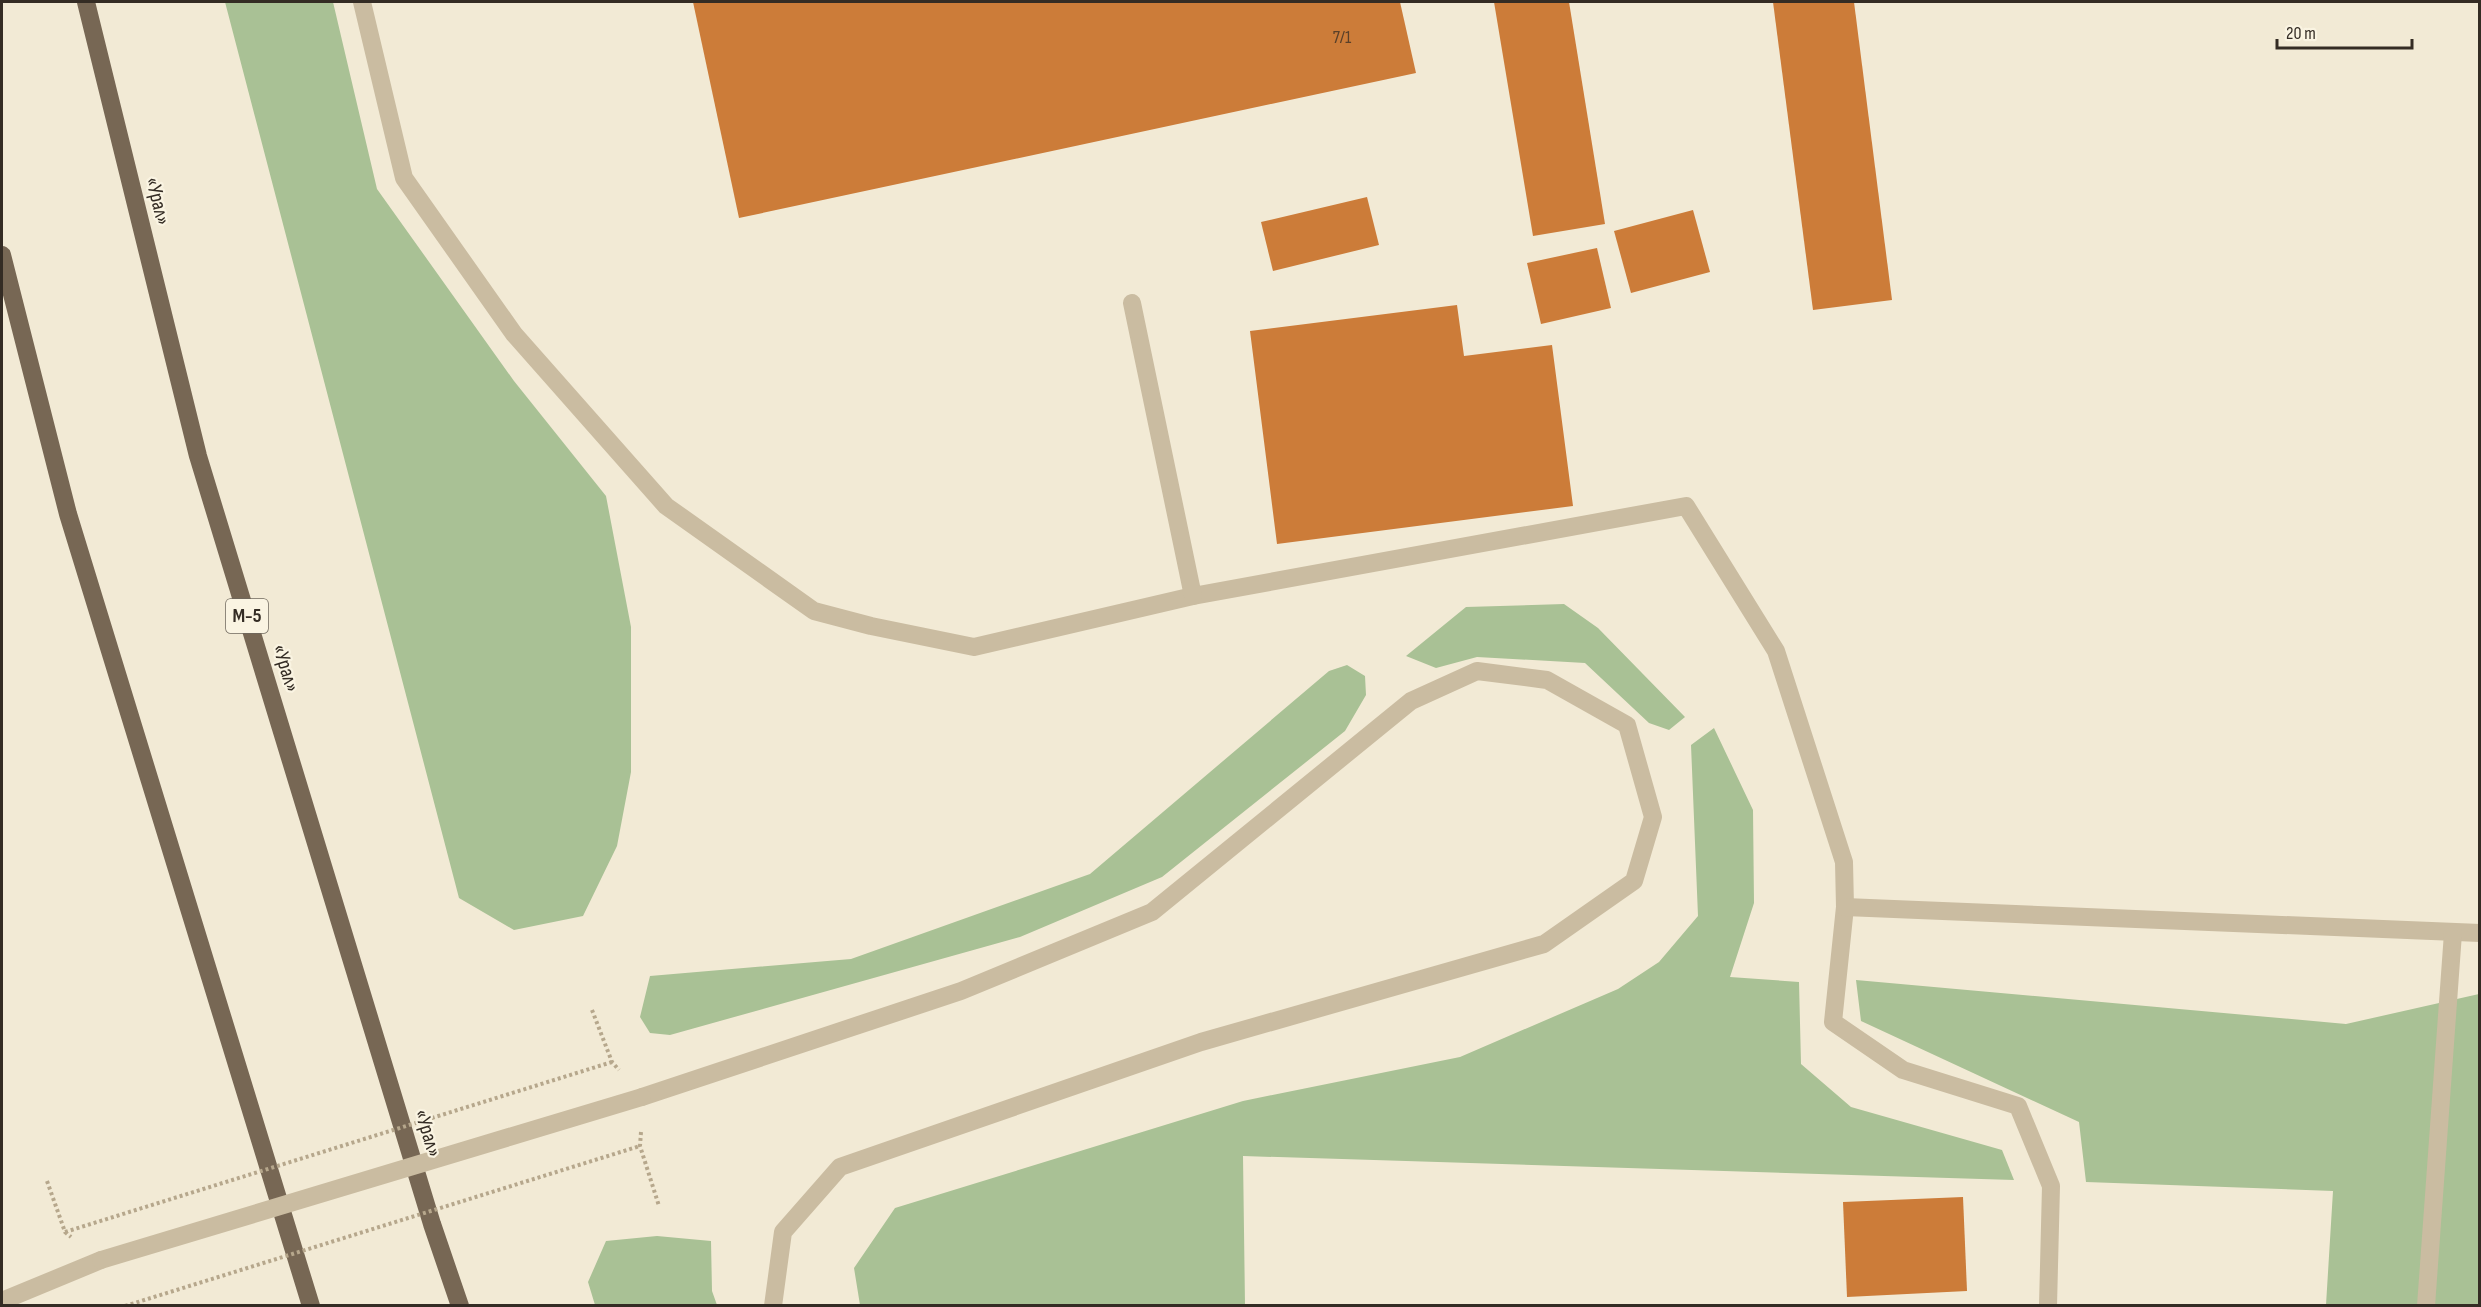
<svg xmlns="http://www.w3.org/2000/svg" width="2481" height="1307" font-family="'Sofia Sans Condensed',sans-serif">
<style>
.green{fill:#a9c195}
.building{fill:#cc7c39}
.lines{fill:none;stroke-linecap:round;stroke-linejoin:round}
.path{stroke:#b6a78c;stroke-width:4;stroke-dasharray:3 3;stroke-linecap:butt}
.minor{stroke:#cabca1;stroke-width:18}
.major{stroke:#776754;stroke-width:18}
.path-bridge{stroke:#b6a78c;stroke-width:4;stroke-dasharray:3 3;stroke-linecap:butt}
.minor-bridge{stroke:#cabca1;stroke-width:18}
.labels{text-anchor:middle;dominant-baseline:central;stroke-width:4.5;stroke-linejoin:round;paint-order:stroke}
.number-label{font-size:18px;fill:#5a4029}
.shield{fill:#faf4e2;stroke:#6f685d;stroke-width:1.5}
.shield-label{font-size:20px;font-weight:bold;fill:#342c24}
.street-label{font-size:21px;fill:#342c24;stroke:#faf4e2}
</style>
<rect width="100%" height="100%" fill="#f2ead5"/>
<!-- green -->
<g class="green">
<polygon points="225,2 333,2 377,189 514,381 606,496 631,627 631,772 617,846 583,916 514,930 459,898"/>
<polygon points="1564,604 1598,628 1685,717 1669,730 1649,723 1585,663 1477,657 1436,668 1406,656 1466,607"/>
<polygon points="1347,665 1365,676 1366,695 1345,731 1162,877 1020,937 670,1035 650,1033 640,1017 650,976 851,959 1090,874 1329,671"/>
<polygon points="1714,728 1753,810 1754,903 1730,977 1799,982 1801,1064 1851,1107 2002,1150 2014,1180 1243,1156 1245,1305 860,1305 854,1268 895,1208 1243,1101 1460,1057 1618,989 1659,962 1698,916 1691,745"/>
<polygon points="1856,980 2346,1024 2479,994 2479,1305 2326,1305 2333,1191 2086,1182 2079,1122 1861,1021"/>
<polygon points="657,1236 711,1241 712,1291 717,1305 595,1305 588,1282 606,1241"/>
</g>
<!-- building -->
<g class="building">
<polygon points="693,2 1400,2 1416,73 739,218"/>
<polygon points="1494,2 1569,2 1605,224 1533,236"/>
<polygon points="1773,2 1854,2 1892,300 1813,310"/>
<polygon points="1367,197 1379,245 1273,271 1261,222"/>
<polygon points="1693,210 1710,272 1631,293 1614,231"/>
<polygon points="1597,248 1611,308 1541,324 1527,263"/>
<polygon points="1457,305 1464,356 1552,345 1573,506 1277,544 1250,331"/>
<polygon points="1963,1197 1967,1291 1847,1297 1843,1202"/>
</g>
<g class="lines">
<!-- path -->
<g class="path">
<polyline points="592,1010 612,1062 619,1070"/>
<polyline points="641,1132 640,1146 659,1206"/>
<polyline points="47,1181 65,1232 71,1237"/>
</g>
<!-- minor -->
<g class="minor">
<polyline points="362,2 404,178 514,334 666,506 814,611 871,626 974,647 1193,596 1686,506 1776,651 1844,862 1845,907 1833,1022 1903,1070 2018,1106 2051,1186 2048,1306"/>
<polyline points="1132,303 1193,596"/>
<polyline points="1845,907 2480,933"/>
<polyline points="642,1097 961,991 1152,912 1411,701 1477,671 1547,680 1627,725 1653,817 1634,881 1544,944 1201,1042 840,1167 783,1232 773,1306"/>
<polyline points="2,1301 101,1260"/>
<polyline points="2426,1306 2453,933"/>
</g>
<!-- major -->
<g class="major">
<polyline points="86,2 198,456 432,1224 460,1306"/>
<polyline points="2,255 68,514 311,1306"/>
</g>
<!-- path-bridge -->
<g class="path-bridge">
<polyline points="65,1232 612,1062"/>
<polyline points="125,1306 640,1146"/>
</g>
<!-- minor-bridge -->
<polyline class="minor-bridge" points="101,1260 642,1097"/>
</g>
<g class="labels">
<!-- number labels -->
<g class="number-label">
<text x="1342" y="37">7/1</text>
</g>
<!-- shield labels -->
<rect class="shield" x="226" y="599" width="42" height="34" rx="4.5"/>
<g class="shield-label">
<text x="247" y="616">М-5</text>
</g>
<!-- street labels -->
<g class="street-label">
<text transform="translate(158 201) rotate(76)">«Урал»</text>
<text transform="translate(286 668) rotate(73)">«Урал»</text>
<text transform="translate(428 1133) rotate(73)">«Урал»</text>
</g>
</g>
<!-- border -->
<rect width="2481" height="1307" fill="none" stroke="#342c24" stroke-width="6"/>
<!-- scale -->
<path d="M2277 39v9h135v-9" fill="none" stroke="#342c24" stroke-width="3"/>
<text x="2286" y="39" font-size="18" fill="#342c24" stroke="#faf4e2" stroke-width="4.5" paint-order="stroke">20 m</text>
</svg>
